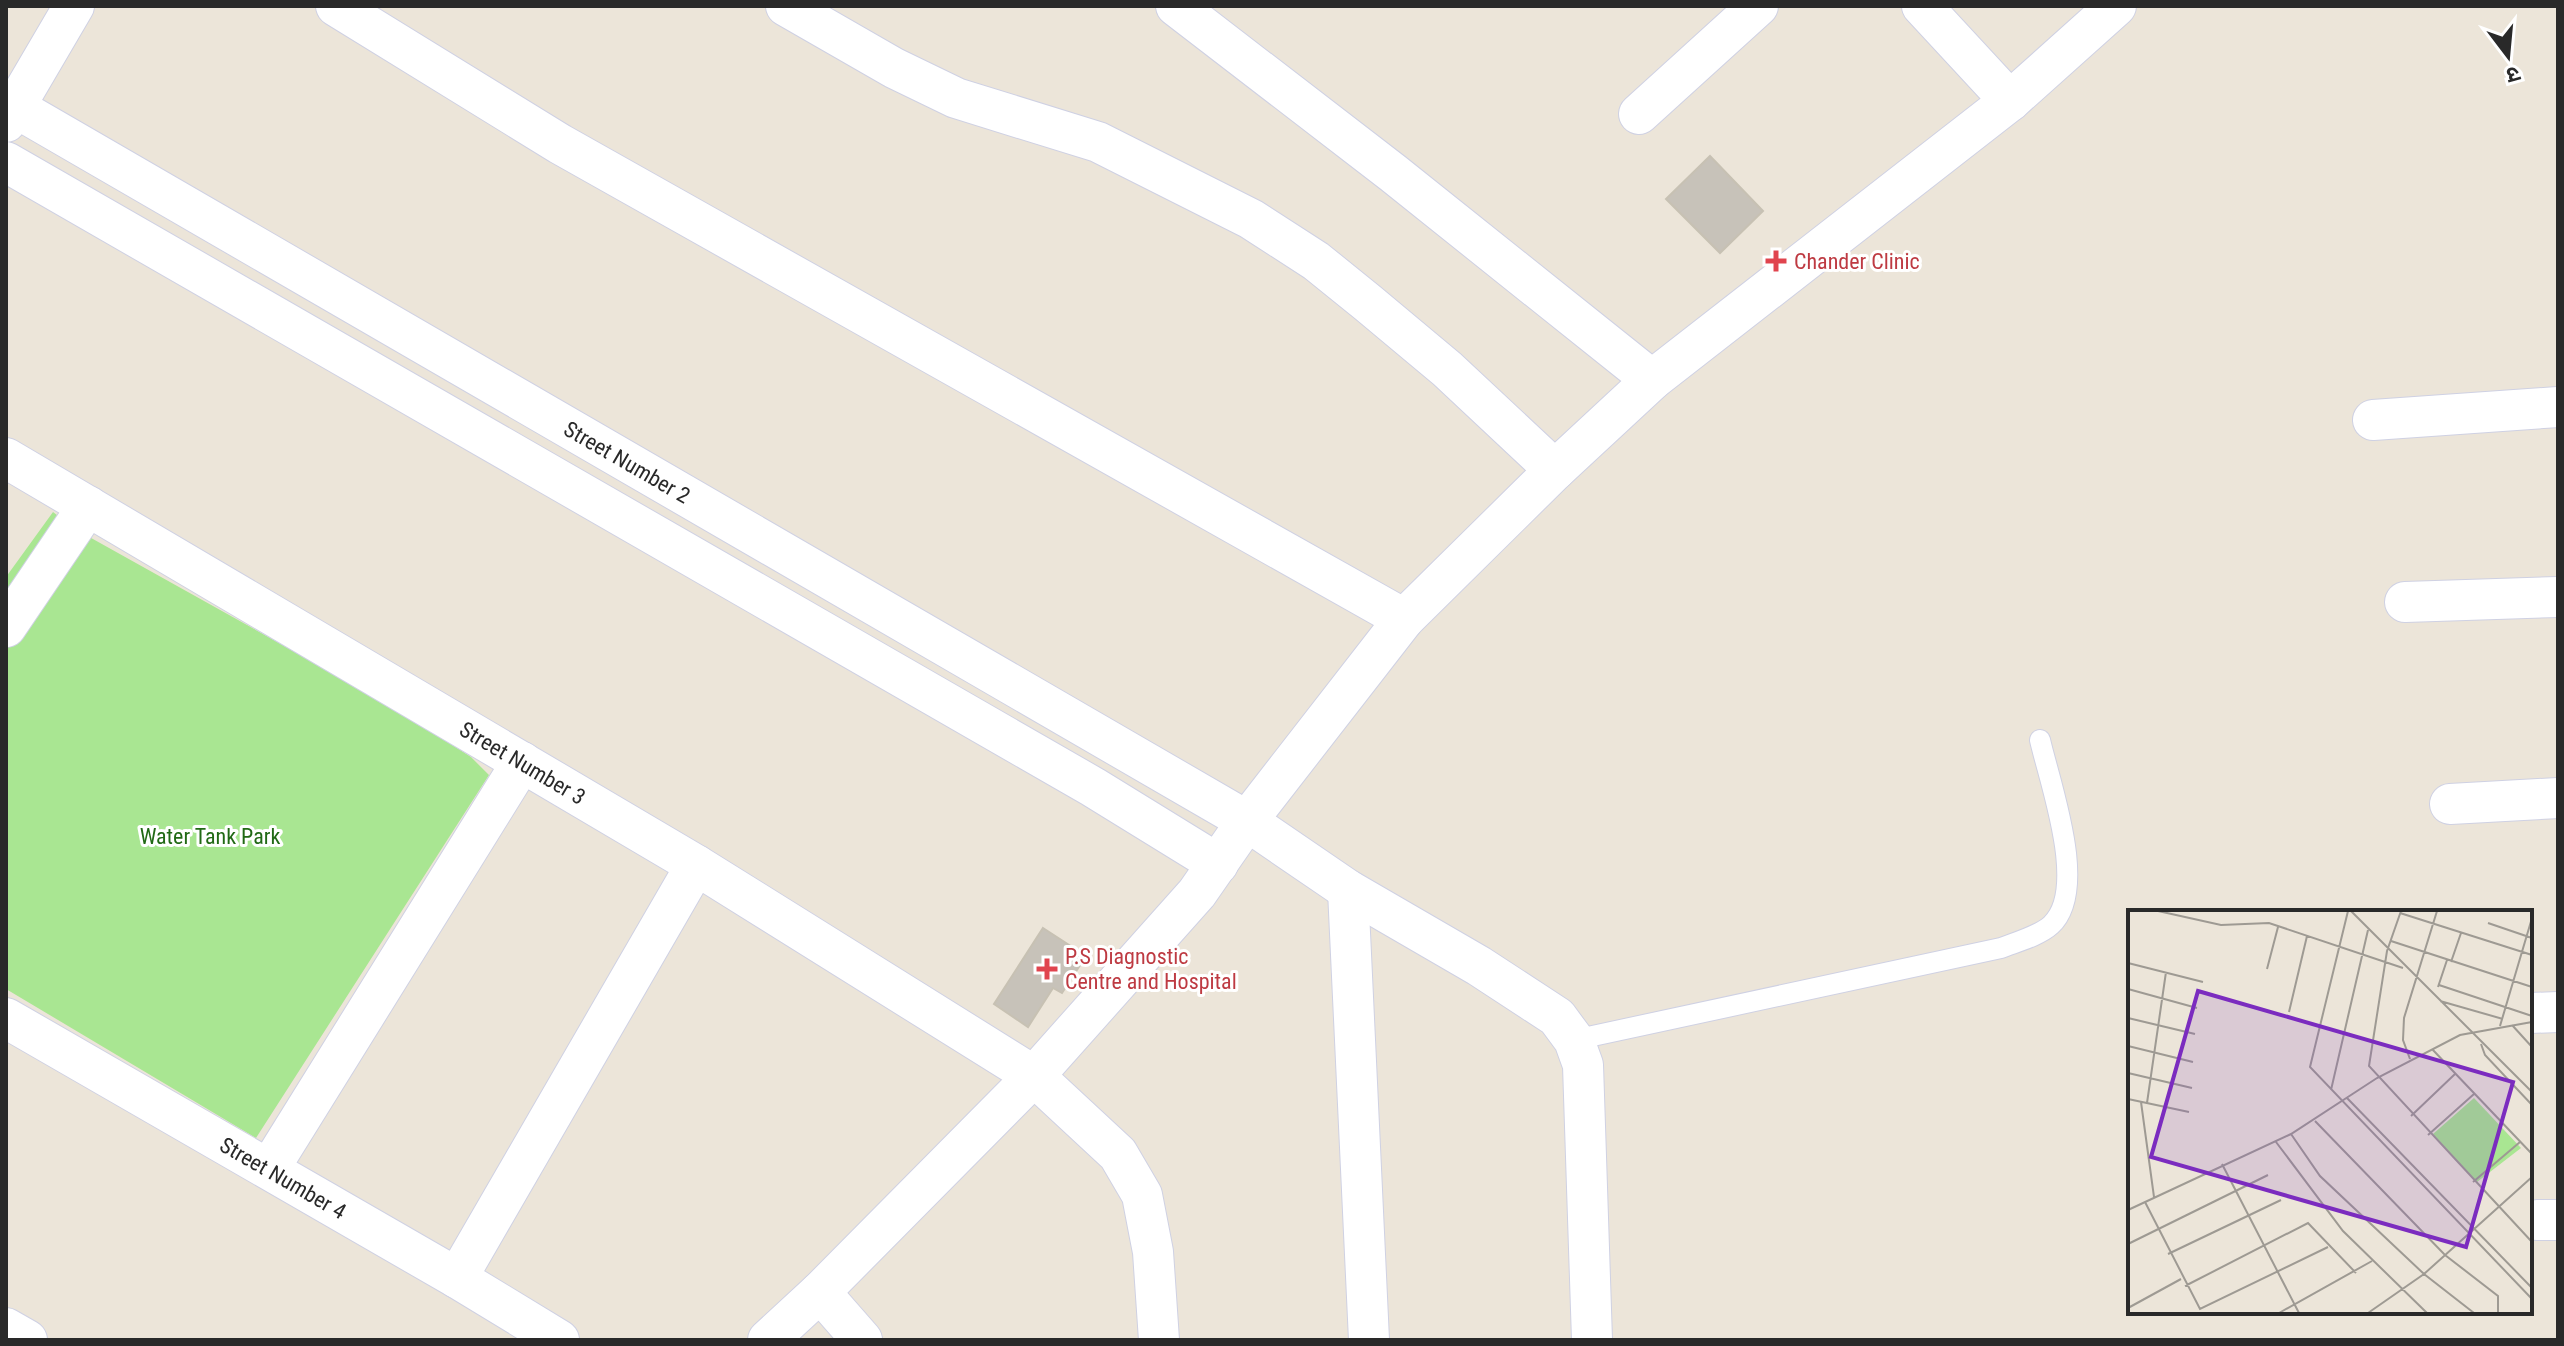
<svg xmlns="http://www.w3.org/2000/svg" width="2564" height="1346" font-family="'Roboto Condensed','Noto Sans Devanagari',sans-serif">
<style>
.green{fill:#a9e692}
.building{fill:#c7c2b9;stroke:#c7c1b3;stroke-width:2}
.lines{fill:none;stroke-linecap:round;stroke-linejoin:round}
.service-casing{stroke:#cfd1e3;stroke-width:22}
.minor-casing{stroke:#cfd1e3;stroke-width:42}
.service{stroke:#fff;stroke-width:20}
.minor{stroke:#fff;stroke-width:40}
.health-dot{fill:#e0444e;stroke:#fff;stroke-width:3}
.labels{text-anchor:middle;dominant-baseline:central;stroke-width:6;stroke-linejoin:round;paint-order:stroke}
.health-label{font-size:22px;fill:#be3a42;stroke:#fff;text-anchor:start}
.street-label{font-size:22px;fill:#292929;stroke:#fff}
.park-label{font-size:22px;fill:#216915;stroke:#fff}
.inset-road{fill:none;stroke:#9e9a93;stroke-width:2}
.view{fill:#7b2cbf;fill-opacity:0.15;stroke:#7b2cbf;stroke-width:4}
.inset-edge{fill:none;stroke:#292929;stroke-width:4}
</style>
<rect width="100%" height="100%" fill="#ece5d9"/>
<!-- green -->
<polygon class="green" points="53,512 75,529 392,706 471,757 489,775 256,1138 6,989 6,577"/>
<!-- building -->
<g class="building">
<polygon points="1710,156 1763,211 1720,253 1666,199"/>
<polygon points="1043,928 1086,956 1062,993 1053,988 1028,1027 994,1004"/>
</g>
<g class="lines">
<defs>
<path id="service" d="M1574,1040L2001,948C2016,942 2039,936 2051,925C2089,890 2050,784 2040,740"/>
<g id="minor">
<polyline points="336,6 560,144 1404,619"/>
<polyline points="786,6 894,68 956,98 1098,142 1251,219 1316,261 1368,303 1447,369 1555,470"/>
<polyline points="1176,6 1393,173 1652,380"/>
<polyline points="1922,6 2010,101"/>
<path id="s1" d="M6,102L1247,821L1348,890L1479,966L1557,1017L1574,1040L1583,1065L1592,1340"/>
<polyline points="1639,114 1758,6"/>
<polyline points="6,122 74,6"/>
<polyline points="6,162 1093,787 1218,864"/>
<polyline points="2373,420 2558,407"/>
<path id="s2" d="M6,458L696,865L1034,1076L1118,1154L1142,1195L1153,1252L1159,1340"/>
<polyline points="2405,602 2558,597"/>
<polyline points="6,627 88,506"/>
<polyline points="2450,804 2558,798"/>
<polyline points="1348,890 1369,1340"/>
<polyline points="2530,1013 2558,1012"/>
<path id="s3" d="M6,1018L457,1278L559,1340"/>
<polyline points="269,1169 522,762"/>
<polyline points="2537,1220 2558,1220"/>
<polyline points="457,1278 696,865"/>
<polyline points="820,1292 862,1340"/>
<polyline points="6,1328 27,1340"/>
<polyline points="768,1340 820,1292 1034,1076 1197,893 1247,821 1404,619 1555,470 1652,380 2010,101 2116,6"/>
</g>
</defs>
<!-- service casing -->
<use href="#service" class="service-casing"/>
<!-- minor casing -->
<use href="#minor" class="minor-casing"/>
<!-- service -->
<use href="#service" class="service"/>
<!-- minor -->
<use href="#minor" class="minor"/>
</g>
<!-- markers -->
<g class="health-dot">
<path d="M1772 249h8v8h8v8h-8v8h-8v-8h-8v-8h8z"/>
<path d="M1043 957h8v8h8v8h-8v8h-8v-8h-8v-8h8z"/>
</g>
<g class="labels">
<!-- health labels -->
<g class="health-label">
<text x="1794" y="261">Chander Clinic</text>
<text x="1065" y="956">P.S Diagnostic<tspan x="1065" dy="25">Centre and Hospital</tspan></text>
</g>
<!-- street labels -->
<g class="street-label">
<text stroke="none"><textPath href="#s1" startOffset="718">Street Number 2</textPath></text>
<text stroke="none"><textPath href="#s2" startOffset="600">Street Number 3</textPath></text>
<text stroke="none"><textPath href="#s3" startOffset="320">Street Number 4</textPath></text>
</g>
<!-- park labels -->
<g class="park-label">
<text x="210" y="836">Water Tank Park</text>
</g>
</g>
<!-- overview -->
<g transform="translate(2128 910)">
<rect width="404" height="404" fill="#ece5d9"/>
<path d="M346,188L393,238L349,272L305,224Z" fill="#a9e692"/>
<path class="inset-road" d="M30,1L93,15L141,13L275,58M220,1L182,157L404,389M223,1L404,182M273,1L259,41L241,156L404,332M272,3L404,45M360,13L404,28M263,31L404,77M323,52L333,23M0,53L75,72M139,59L150,17M311,75L404,106M310,77L319,50M0,79L69,98M312,91L375,109M161,102L179,26M0,108L67,124M384,115L404,137M372,116L404,8M353,134L357,145L404,195M0,136L65,152M304,139L404,244M282,149L275,130L276,108L309,1M0,163L64,178M203,180L240,20M219,188L404,378M0,189L61,202M13,192L26,287M19,193L38,62M283,206L327,164M187,211L317,345L370,386V403M163,224L192,266L296,364L346,403M300,225L346,184M148,232L215,321L299,403M94,254L171,403M345,272L392,232M17,292L72,399L200,337M0,300L163,224L249,168L332,125L404,112M0,334L140,265M40,344L153,290M57,376L180,313L228,363M0,398L53,369M151,403L244,351M240,403L296,364L404,267"/>
<path class="view" d="M70,81L385,172L338,337L23,247Z"/>
<rect width="404" height="404" class="inset-edge"/>
</g>
<!-- border -->
<rect width="2564" height="1346" fill="none" stroke="#292929" stroke-width="16"/>
<!-- north arrow -->
<g transform="translate(2508 56) rotate(164)" stroke="#ffffff" stroke-width="6" paint-order="stroke">
<path d="M0-6L14 30L0 20L-14 30Z" fill="#292929"/>
<text y="-12" font-size="22" font-weight="bold" text-anchor="middle" fill="#292929">उ</text>
</g>
</svg>
